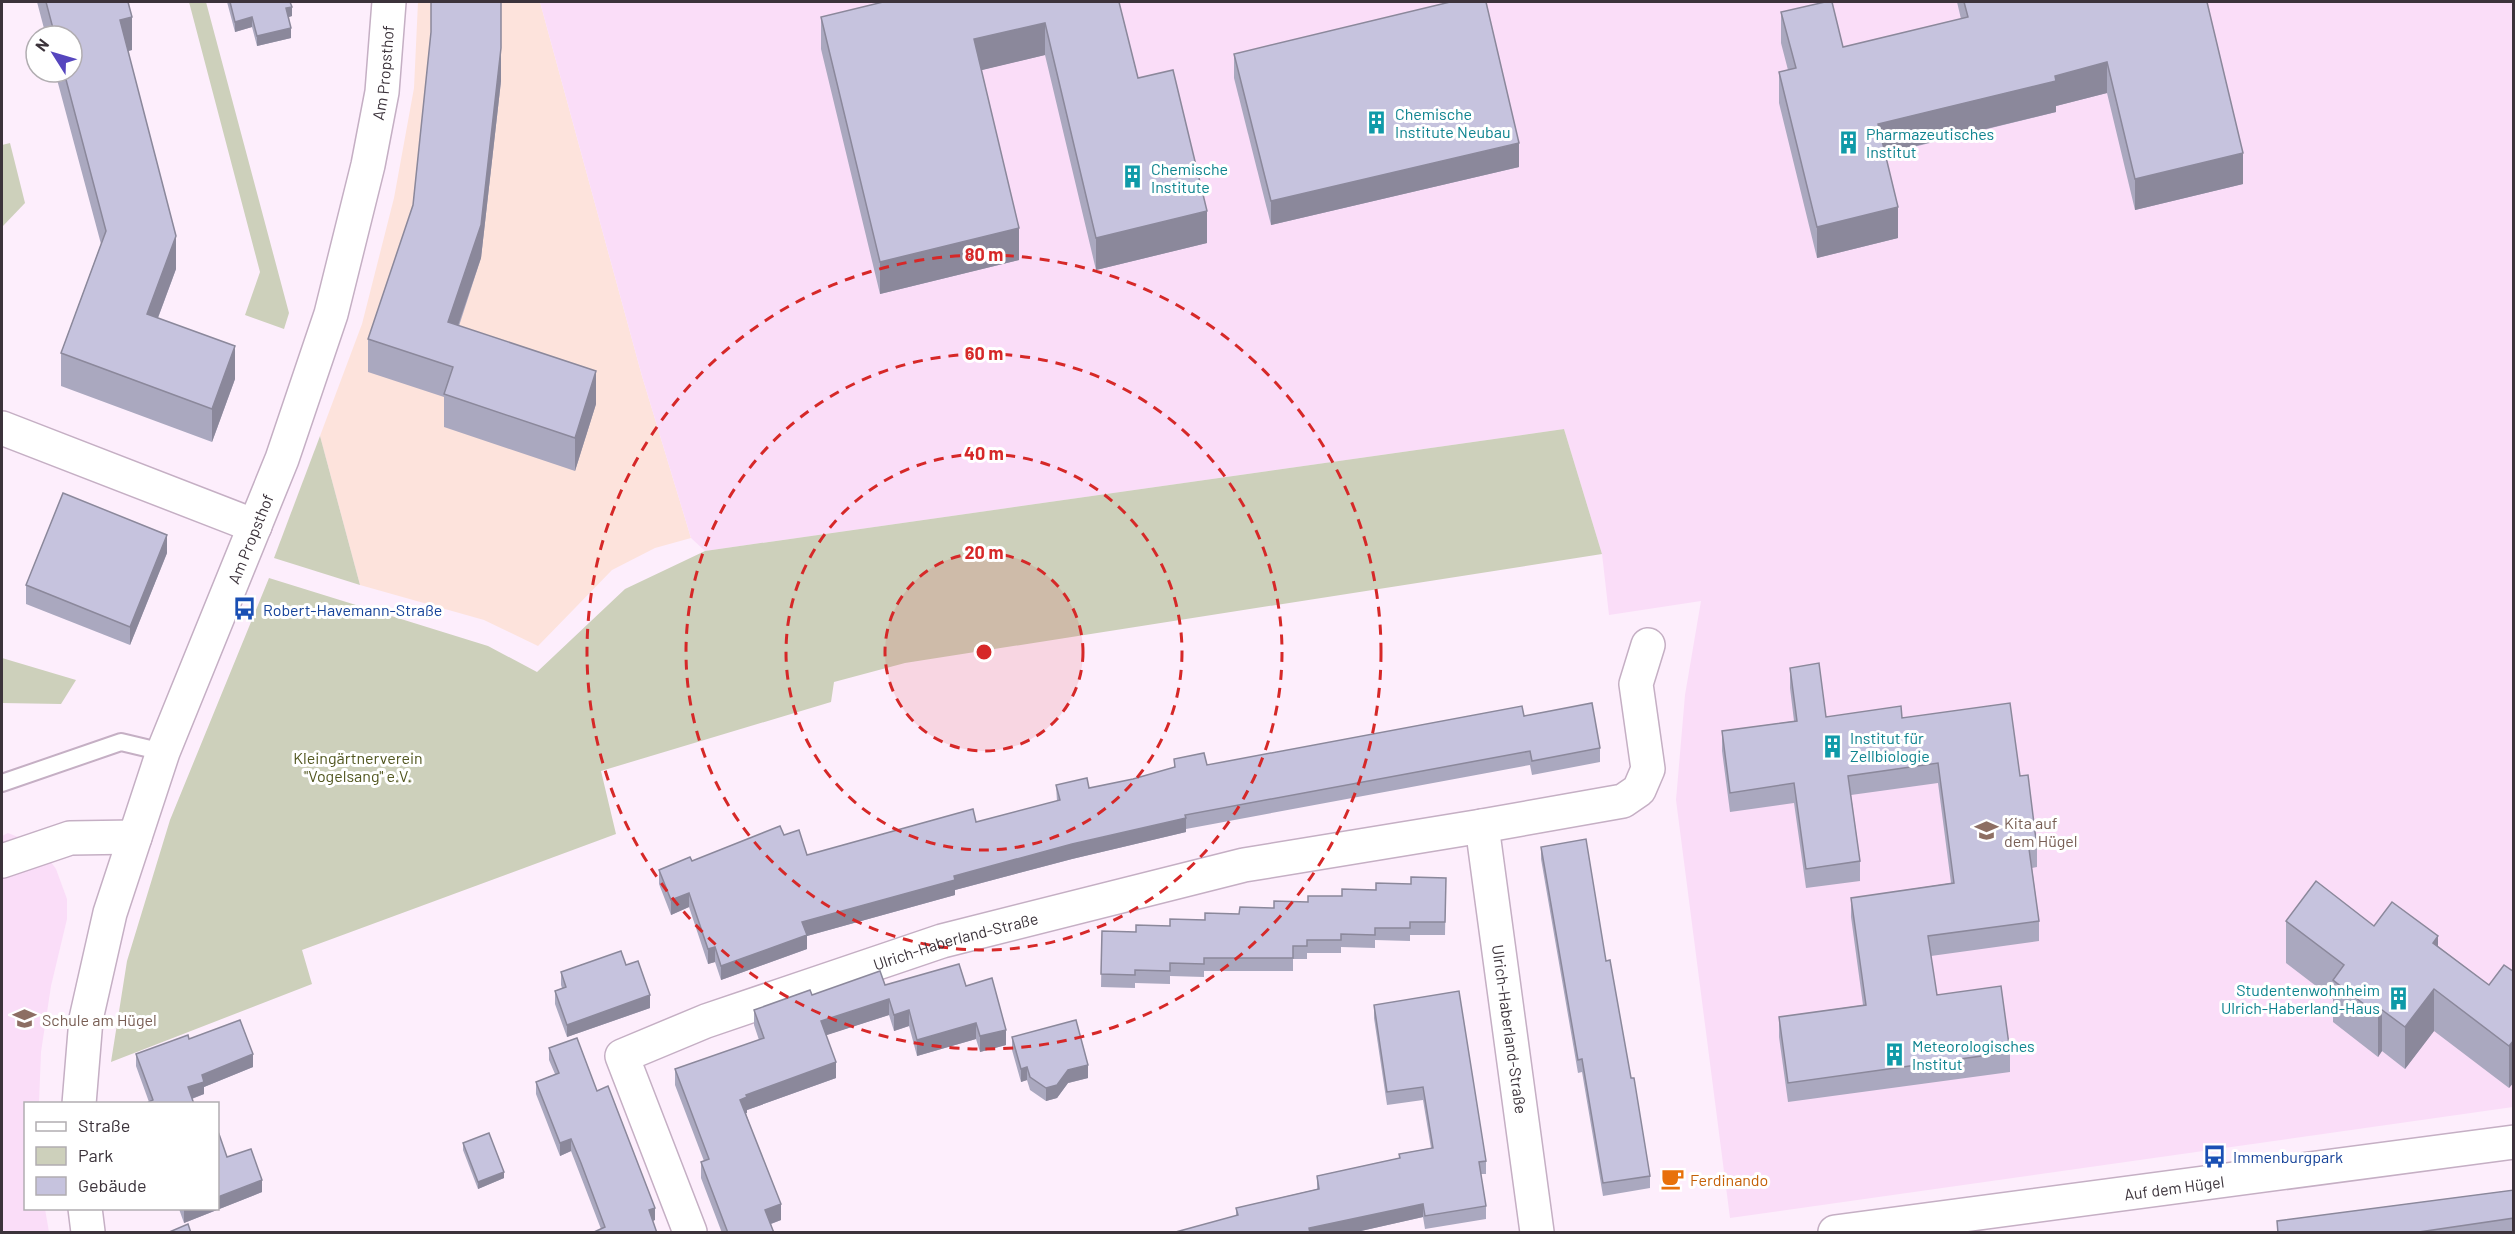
<svg xmlns="http://www.w3.org/2000/svg" width="2515" height="1234" font-family="Barlow,sans-serif">
<style>
.commercial{fill:#fde3dc}
.built{fill:#faddf8}
.green{fill:#cdd0bb}
.lines{fill:none;stroke-linecap:round;stroke-linejoin:round}
.lane-casing{stroke:#c5afc4;stroke-width:20}
.street-casing{stroke:#c5afc4;stroke-width:36}
.secondary-casing{stroke:#c5afc4;stroke-width:36}
.lane{stroke:#fff;stroke-width:16}
.street{stroke:#fff;stroke-width:33}
.secondary{stroke:#fff;stroke-width:33}
.wall{fill:#aaa8bf}
.shaded-wall{fill:#8b889b}
.building{fill:#c6c3de;stroke:#8b889b;stroke-width:1.5}
.ring{fill:none;stroke:#d62828;stroke-width:3;stroke-dasharray:10 8}
.labels{text-anchor:middle;dominant-baseline:central;stroke-width:6;stroke-linejoin:round;paint-order:stroke}
.street-label{font-size:16px;fill:#3c333b;stroke:#fff}
.culture-label{font-size:16px;fill:#0d838f;stroke:#fff;text-anchor:start}
.transit-label{font-size:16px;fill:#164399;stroke:#fff;text-anchor:start}
.park-label{font-size:16px;fill:#51561f;stroke:#fff}
.education-label{font-size:16px;fill:#785e54;stroke:#fff;text-anchor:start}
.food-label{font-size:16px;fill:#c56008;stroke:#fff;text-anchor:start}
.centre{fill:#d62828;stroke:#fff;stroke-width:3}
.ring-label{font-size:18px;text-anchor:middle;font-weight:bold;fill:#d62828;stroke:#fff;stroke-width:6;stroke-linejoin:round;paint-order:stroke}
</style>
<rect width="100%" height="100%" fill="#fdeefc"/>
<!-- commercial -->
<polygon class="commercial" points="418,2 540,2 642,376 691,538 655,548 612,570 538,646 484,620 360,585 320,436 362,324 394,198 414,88"/>
<!-- built -->
<g class="built">
<polygon points="540,2 2513,2 2513,1107 1730,1218 1676,800 1685,695 1701,601 1609,615 1602,554 1564,429 705,551 691,538 642,376"/>
<polygon points="8,833 28,841 45,854 56,869 67,899 67,919 51,986 41,1052 39,1103 26,1104 26,1208 45,1209 49,1232 2,1232 2,836"/>
</g>
<!-- green -->
<g class="green">
<polygon points="189,2 206,2 289,313 284,329 245,315 260,272"/>
<polygon points="10,143 25,203 2,227 2,145"/>
<polygon points="1564,429 1602,554 905,663 834,682 831,702 601,771 616,834 302,950 312,984 111,1062 127,961 170,820 269,578 488,646 537,672 625,589 705,551"/>
<polygon points="320,436 360,585 274,558"/>
<polygon points="2,658 76,680 61,704 2,703"/>
</g>
<g class="lines">
<defs>
<polyline id="lane" points="2,783 121,742 163,752"/>
<g id="street">
<polyline points="2,428 255,526"/>
<polyline points="2,861 70,838 135,837"/>
<path id="s1" d="M690,1232L622,1056L706,1021L942,941L1244,865L1482,826"/>
<polyline points="1537,1232 1482,826 1623,801 1639,790 1648,769 1636,684 1648,645"/>
</g>
<g id="secondary">
<path id="s2" d="M79,1104L86,1019L110,913L163,752L282,459L331,314L368,165L382,92L389,2"/>
<polyline points="85,1208 88,1232"/>
<path id="s3" d="M1835,1232L2514,1142"/>
</g>
</defs>
<!-- lane casing -->
<use href="#lane" class="lane-casing"/>
<!-- street casing -->
<use href="#street" class="street-casing"/>
<!-- secondary casing -->
<use href="#secondary" class="secondary-casing"/>
<!-- lane -->
<use href="#lane" class="lane"/>
<!-- street -->
<use href="#street" class="street"/>
<!-- secondary -->
<use href="#secondary" class="secondary"/>
</g>
<!-- wall -->
<g class="wall">
<polygon points="37,2 128,2 132,50 128,51 176,269 158,318 235,379 212,442 61,386 61,353 101,244 55,72 72,72 72,36 46,36"/>
<polygon points="227,2 290,2 292,16 288,17 291,38 257,46 252,27 235,32"/>
<polygon points="1119,2 1138,78 1207,243 1096,270 1045,55 981,70 1019,260 880,294 821,49 821,17"/>
<polygon points="1957,2 2207,2 2243,184 2135,210 2107,93 2056,106 2056,112 1885,154 1898,238 1817,258 1779,103 1779,72 1788,70 1781,43 1781,12 1843,47 1961,19"/>
<polygon points="431,32 501,81 481,258 459,326 596,404 575,471 444,427 444,397 368,372 368,339 413,205"/>
<polygon points="1234,54 1519,167 1271,225 1234,78"/>
<polygon points="167,553 130,645 26,604 26,585"/>
<polygon points="1790,668 1826,717 1902,718 2020,776 2037,848 2037,867 2032,868 2039,921 2039,941 1931,956 1937,995 2010,1052 2010,1072 1788,1102 1779,1037 1779,1017 1863,1005 1851,917 1851,898 1951,883 1938,783 1851,795 1860,861 1860,881 1806,888 1794,803 1730,812 1722,751 1722,731 1794,721 1790,688"/>
<polygon points="1524,716 1600,748 1600,762 1532,775 1530,765 1186,829 1186,832 1072,859 955,890 955,895 807,936 807,949 721,980 715,962 708,964 689,907 671,915 659,884 659,870 784,835 807,855 976,822 1057,801 1056,785 1089,788 1133,779 1174,768 1174,759 1207,765"/>
<polygon points="1541,847 1606,961 1650,1176 1650,1188 1603,1196 1582,1072 1578,1073 1541,859"/>
<polygon points="1446,878 1445,935 1410,935 1410,941 1375,940 1375,948 1341,947 1341,953 1307,953 1307,959 1293,959 1293,971 1204,971 1204,977 1170,976 1170,984 1135,983 1135,988 1101,987 1102,931 1136,932"/>
<polygon points="2286,921 2374,926 2438,946 2489,985 2514,972 2514,1082 2509,1088 2434,1031 2405,1069 2382,1051 2378,1057 2333,1022 2333,999 2286,963"/>
<polygon points="626,965 650,1008 567,1037 555,1004 555,991 562,988 561,985 561,972"/>
<polygon points="885,985 966,986 1006,1045 980,1052 976,1039 917,1056 909,1026 894,1031 889,1015 826,1035 836,1078 747,1110 747,1113 746,1113 781,1220 771,1224 774,1233 722,1233 701,1178 701,1162 704,1161 675,1085 675,1069 759,1040 754,1025 754,1010 812,995"/>
<polygon points="1374,1005 1486,1161 1486,1174 1481,1174 1486,1206 1486,1219 1425,1229 1423,1217 1352,1233 1172,1233 1236,1216 1236,1208 1317,1189 1317,1176 1399,1158 1399,1154 1431,1148 1423,1100 1387,1105 1374,1018"/>
<polygon points="1012,1037 1088,1078 1068,1083 1057,1098 1046,1101 1030,1090 1027,1080 1021,1082 1012,1050"/>
<polygon points="189,1039 253,1067 204,1087 204,1094 192,1099 149,1102 136,1066 136,1054"/>
<polygon points="549,1048 597,1091 655,1220 601,1229 571,1151 560,1156 536,1094 536,1082 555,1074 549,1060"/>
<polygon points="463,1143 504,1178 478,1189 463,1150"/>
<polygon points="227,1157 262,1192 184,1223 179,1209 218,1209"/>
<polygon points="2514,1190 2514,1233 2277,1233 2277,1221"/>
</g>
<!-- shaded-wall -->
<g class="shaded-wall">
<polygon points="501,2 501,81 481,258 448,355 448,322"/>
<polygon points="292,7 292,16 286,18 286,8"/>
<polygon points="132,17 132,50 120,53 120,20"/>
<polygon points="252,17 252,27 235,32 235,22"/>
<polygon points="1045,23 1045,55 974,72 974,39"/>
<polygon points="291,28 291,38 257,46 257,36"/>
<polygon points="2107,62 2107,93 2056,106 2056,112 1878,155 1878,124"/>
<polygon points="1519,143 1519,167 1271,225 1271,201"/>
<polygon points="2243,153 2243,184 2135,210 2135,179"/>
<polygon points="1898,207 1898,238 1817,258 1817,227"/>
<polygon points="1207,211 1207,243 1096,270 1096,238"/>
<polygon points="1019,228 1019,260 880,294 880,262"/>
<polygon points="176,236 176,269 147,347 147,314"/>
<polygon points="235,346 235,379 212,442 212,409"/>
<polygon points="596,371 596,404 575,471 575,438"/>
<polygon points="167,535 167,553 130,645 130,627"/>
<polygon points="1186,818 1186,832 1072,859 955,890 955,895 807,936 807,949 721,980 721,966 802,922 954,876 1072,844"/>
<polygon points="689,893 689,907 671,915 671,900"/>
<polygon points="2438,936 2438,978 2433,943"/>
<polygon points="715,947 715,962 708,964 708,949"/>
<polygon points="2434,989 2434,1031 2405,1069 2405,1027"/>
<polygon points="650,995 650,1008 567,1037 567,1025"/>
<polygon points="889,999 889,1015 821,1037 821,1021"/>
<polygon points="909,1010 909,1026 894,1031 894,1015"/>
<polygon points="2382,1010 2382,1051 2378,1057 2378,1015"/>
<polygon points="976,1023 976,1039 917,1056 917,1040"/>
<polygon points="1006,1030 1006,1045 980,1052 980,1036"/>
<polygon points="2514,1040 2514,1082 2509,1088 2509,1046"/>
<polygon points="253,1054 253,1067 204,1087 204,1094 188,1100 188,1087 202,1075"/>
<polygon points="836,1062 836,1078 747,1110 747,1113 740,1115 740,1100 746,1095"/>
<polygon points="1088,1065 1088,1078 1068,1083 1057,1098 1046,1101 1046,1088 1068,1070"/>
<polygon points="1027,1067 1027,1080 1021,1082 1021,1069"/>
<polygon points="571,1139 571,1151 560,1156 560,1143"/>
<polygon points="504,1172 504,1178 478,1189 478,1182"/>
<polygon points="262,1180 262,1192 184,1223 184,1210 188,1209 218,1209 218,1197"/>
<polygon points="781,1204 781,1220 765,1226 765,1210"/>
<polygon points="1423,1204 1423,1217 1352,1233 1309,1233 1309,1228"/>
<polygon points="655,1208 655,1220 649,1223 649,1210"/>
</g>
<!-- building -->
<g class="building">
<polygon points="46,2 128,2 132,17 120,20 176,236 147,314 235,346 212,409 61,353 106,231 64,72 72,72 72,36 55,36"/>
<polygon points="230,2 290,2 292,7 286,8 291,28 257,36 252,17 235,22"/>
<polygon points="431,2 501,2 501,48 481,225 448,322 596,371 575,438 444,394 453,367 368,339 413,205 431,32"/>
<polygon points="883,2 1119,2 1138,78 1173,70 1207,211 1096,238 1045,23 974,39 1019,228 880,262 821,17"/>
<polygon points="1450,2 1486,2 1519,143 1271,201 1234,54"/>
<polygon points="1825,2 1832,2 1843,47 1968,17 1964,2 2207,2 2243,153 2135,179 2107,62 2055,76 2056,81 1878,124 1898,207 1817,227 1779,72 1796,68 1781,12"/>
<polygon points="63,493 167,535 130,627 26,585"/>
<polygon points="1819,663 1826,717 1901,706 1902,718 2010,703 2020,776 2028,775 2037,848 2029,849 2039,921 1928,936 1937,995 2001,986 2010,1052 1788,1083 1779,1017 1866,1005 1851,898 1954,883 1938,763 1848,776 1860,861 1806,869 1794,783 1730,793 1722,731 1797,721 1790,668"/>
<polygon points="1592,703 1600,748 1532,761 1530,751 1185,815 1186,818 1072,844 954,876 955,880 802,922 807,935 721,966 715,947 708,949 689,893 671,900 659,870 690,857 692,861 780,826 784,835 799,830 807,855 973,809 976,822 1060,800 1056,785 1087,778 1089,788 1133,779 1175,767 1174,759 1204,753 1207,765 1522,706 1524,716"/>
<polygon points="1586,839 1606,961 1610,960 1631,1078 1634,1078 1650,1176 1603,1183 1582,1059 1578,1060 1541,847"/>
<polygon points="1411,877 1446,878 1445,922 1410,922 1410,928 1375,928 1375,935 1341,934 1341,940 1307,940 1307,946 1293,946 1293,958 1204,958 1204,964 1170,963 1170,971 1135,970 1135,975 1101,974 1102,931 1136,932 1136,925 1170,926 1170,919 1205,920 1205,913 1239,914 1240,907 1274,908 1274,901 1308,902 1308,896 1342,896 1342,889 1376,890 1376,883 1411,884"/>
<polygon points="2316,881 2374,926 2392,902 2438,936 2433,943 2489,985 2504,965 2514,972 2514,1040 2509,1046 2434,989 2405,1027 2382,1010 2378,1015 2333,980 2344,965 2286,921"/>
<polygon points="621,951 626,965 638,961 650,995 567,1025 555,991 566,987 561,972"/>
<polygon points="959,964 966,986 992,978 1006,1030 980,1036 976,1023 917,1040 909,1010 894,1015 889,999 821,1021 836,1062 746,1095 747,1097 740,1100 781,1204 765,1210 774,1233 728,1233 701,1162 709,1159 675,1069 764,1038 754,1010 810,990 812,995 880,971 885,985"/>
<polygon points="1459,991 1486,1161 1479,1162 1486,1206 1425,1216 1423,1204 1309,1228 1310,1233 1172,1233 1238,1215 1236,1208 1319,1189 1317,1176 1400,1158 1399,1154 1433,1148 1423,1087 1387,1092 1374,1005"/>
<polygon points="240,1020 253,1054 202,1075 204,1082 188,1087 194,1104 145,1104 153,1100 136,1054 188,1035 189,1039"/>
<polygon points="1076,1020 1088,1065 1068,1070 1057,1085 1046,1088 1030,1077 1027,1067 1021,1069 1012,1037"/>
<polygon points="577,1038 597,1091 608,1086 655,1208 649,1210 657,1233 594,1233 594,1232 605,1227 581,1163 571,1139 560,1143 536,1082 559,1073 549,1048"/>
<polygon points="489,1133 504,1172 478,1182 463,1143"/>
<polygon points="219,1134 227,1157 251,1149 262,1180 218,1197 218,1135"/>
<polygon points="2514,1190 2514,1218 2412,1233 2278,1233 2277,1221"/>
<polygon points="188,1224 191,1233 167,1233"/>
</g>
<!-- distance rings -->
<circle cx="984" cy="652" r="99" fill="#d62828" fill-opacity=".12"/>
<g class="ring">
<circle cx="984" cy="652" r="99"/>
<circle cx="984" cy="652" r="198"/>
<circle cx="984" cy="652" r="298"/>
<circle cx="984" cy="652" r="397"/>
</g>
<!-- icons -->
<defs>
<symbol id="building-bare" viewBox="-9 -9 18 18"><path d="M-4-6H4V6H1V3H-1V6H-4ZM-2.5-4.3h1.7v1.8h-1.7ZM.8-4.3h1.7v1.8H.8ZM-2.5-1h1.7V.8h-1.7ZM.8-1h1.7V.8H.8Z" fill="#0f9aa8" stroke="#fff" stroke-width="2.5" paint-order="stroke"/></symbol>
<symbol id="bus-bare" viewBox="-9 -9 18 18"><path d="M-5-6H5V4H4V6H2V4H-2V6H-4V4H-5ZM-3.5-4V0h7V-4ZM-3.5 1.2v1.5H-2V1.2ZM2 1.2v1.5H3.5V1.2Z" fill="#1a4fb4" stroke="#fff" stroke-width="2.5" paint-order="stroke"/></symbol>
<symbol id="school-bare" viewBox="-9 -9 18 18"><path d="M0-5L7-2L0 1L-7-2ZM-4 1L0 2.5L4 1V4Q0 6-4 4Z" fill="#8d6e63" stroke="#fff" stroke-width="2.5" paint-order="stroke"/></symbol>
<symbol id="cafe-bare" viewBox="-9 -9 18 18"><path d="M-5.5-4.5H6V0H3Q3 3.5 0 3.5H-2.5Q-5.5 3.5-5.5 0ZM3-3.2v2h1.7v-2ZM-6 4.5H4V6H-6Z" fill="#e8710a" stroke="#fff" stroke-width="2.5" paint-order="stroke"/></symbol>
</defs>
<g fill-rule="evenodd">
<use href="#building-bare" x="1360" y="106" width="33" height="33"/>
<use href="#building-bare" x="1832" y="126" width="33" height="33"/>
<use href="#building-bare" x="1116" y="160" width="33" height="33"/>
<use href="#bus-bare" x="228" y="592" width="33" height="33"/>
<use href="#building-bare" x="1816" y="730" width="33" height="33"/>
<use href="#school-bare" x="1970" y="814" width="33" height="33"/>
<use href="#building-bare" x="2382" y="982" width="33" height="33"/>
<use href="#school-bare" x="8" y="1002" width="33" height="33"/>
<use href="#building-bare" x="1878" y="1038" width="33" height="33"/>
<use href="#bus-bare" x="2198" y="1140" width="33" height="33"/>
<use href="#cafe-bare" x="1656" y="1162" width="33" height="33"/>
</g>
<g class="labels">
<!-- street labels -->
<g class="street-label">
<text stroke="none"><textPath href="#s2" startOffset="1080">Am Propsthof</textPath></text>
<text stroke="none"><textPath href="#s2" startOffset="594">Am Propsthof</textPath></text>
<text stroke="none"><textPath href="#s1" startOffset="542">Ulrich-Haberland-Straße</textPath></text>
<text transform="translate(1510 1029) rotate(82)">Ulrich-Haberland-Straße</text>
<text stroke="none"><textPath href="#s3" startOffset="342">Auf dem Hügel</textPath></text>
</g>
<!-- culture labels -->
<g class="culture-label">
<text x="1395" y="113">Chemische<tspan x="1395" dy="18">Institute Neubau</tspan></text>
<text x="1866" y="133">Pharmazeutisches<tspan x="1866" dy="18">Institut</tspan></text>
<text x="1151" y="168">Chemische<tspan x="1151" dy="18">Institute</tspan></text>
<text x="1850" y="737">Institut für<tspan x="1850" dy="18">Zellbiologie</tspan></text>
<text x="2380" y="989" text-anchor="end">Studentenwohnheim<tspan x="2380" dy="18">Ulrich-Haberland-Haus</tspan></text>
<text x="1912" y="1045">Meteorologisches<tspan x="1912" dy="18">Institut</tspan></text>
</g>
<!-- transit labels -->
<g class="transit-label">
<text x="263" y="609">Robert-Havemann-Straße</text>
<text x="2233" y="1156">Immenburgpark</text>
</g>
<!-- park labels -->
<g class="park-label">
<text x="358" y="757">Kleingärtnerverein<tspan x="358" dy="18">"Vogelsang" e.V.</tspan></text>
</g>
<!-- education labels -->
<g class="education-label">
<text x="2004" y="822">Kita auf<tspan x="2004" dy="18">dem Hügel</tspan></text>
<text x="42" y="1019">Schule am Hügel</text>
</g>
<!-- food labels -->
<g class="food-label">
<text x="1690" y="1179">Ferdinando</text>
</g>
</g>
<circle cx="984" cy="652" r="9" class="centre"/>
<g class="ring-label">
<text x="984" y="261">80 m</text>
<text x="984" y="360">60 m</text>
<text x="984" y="460">40 m</text>
<text x="984" y="559">20 m</text>
</g>
<!-- border -->
<rect width="2515" height="1234" fill="none" stroke="#3c333b" stroke-width="6"/>
<!-- legend -->
<rect x="24" y="1102" width="195" height="108" fill="#ffffff" stroke="#b1adb1" stroke-width="1.5"/>
<rect x="36" y="1122" width="30" height="9" fill="#ffffff" stroke="#b1adb1" stroke-width="1.5"/>
<text x="78" y="1132" font-size="18" fill="#3c333b">Straße</text>
<rect x="36" y="1147" width="30" height="18" fill="#cdd0bb" stroke="#b1adb1" stroke-width="1.5"/>
<text x="78" y="1162" font-size="18" fill="#3c333b">Park</text>
<rect x="36" y="1177" width="30" height="18" fill="#c6c3de" stroke="#b1adb1" stroke-width="1.5"/>
<text x="78" y="1192" font-size="18" fill="#3c333b">Gebäude</text>
<!-- north arrow -->
<g transform="translate(54 54) rotate(307)"><circle r="28" fill="#ffffff" stroke="#b1adb1" stroke-width="1.5"/>
<path d="M0-4.5L10 22L0 15L-10 22Z" fill="#5646be"/>
<text y="-9" font-size="16" font-weight="bold" text-anchor="middle" fill="#3c333b">N</text>
</g>
</svg>
